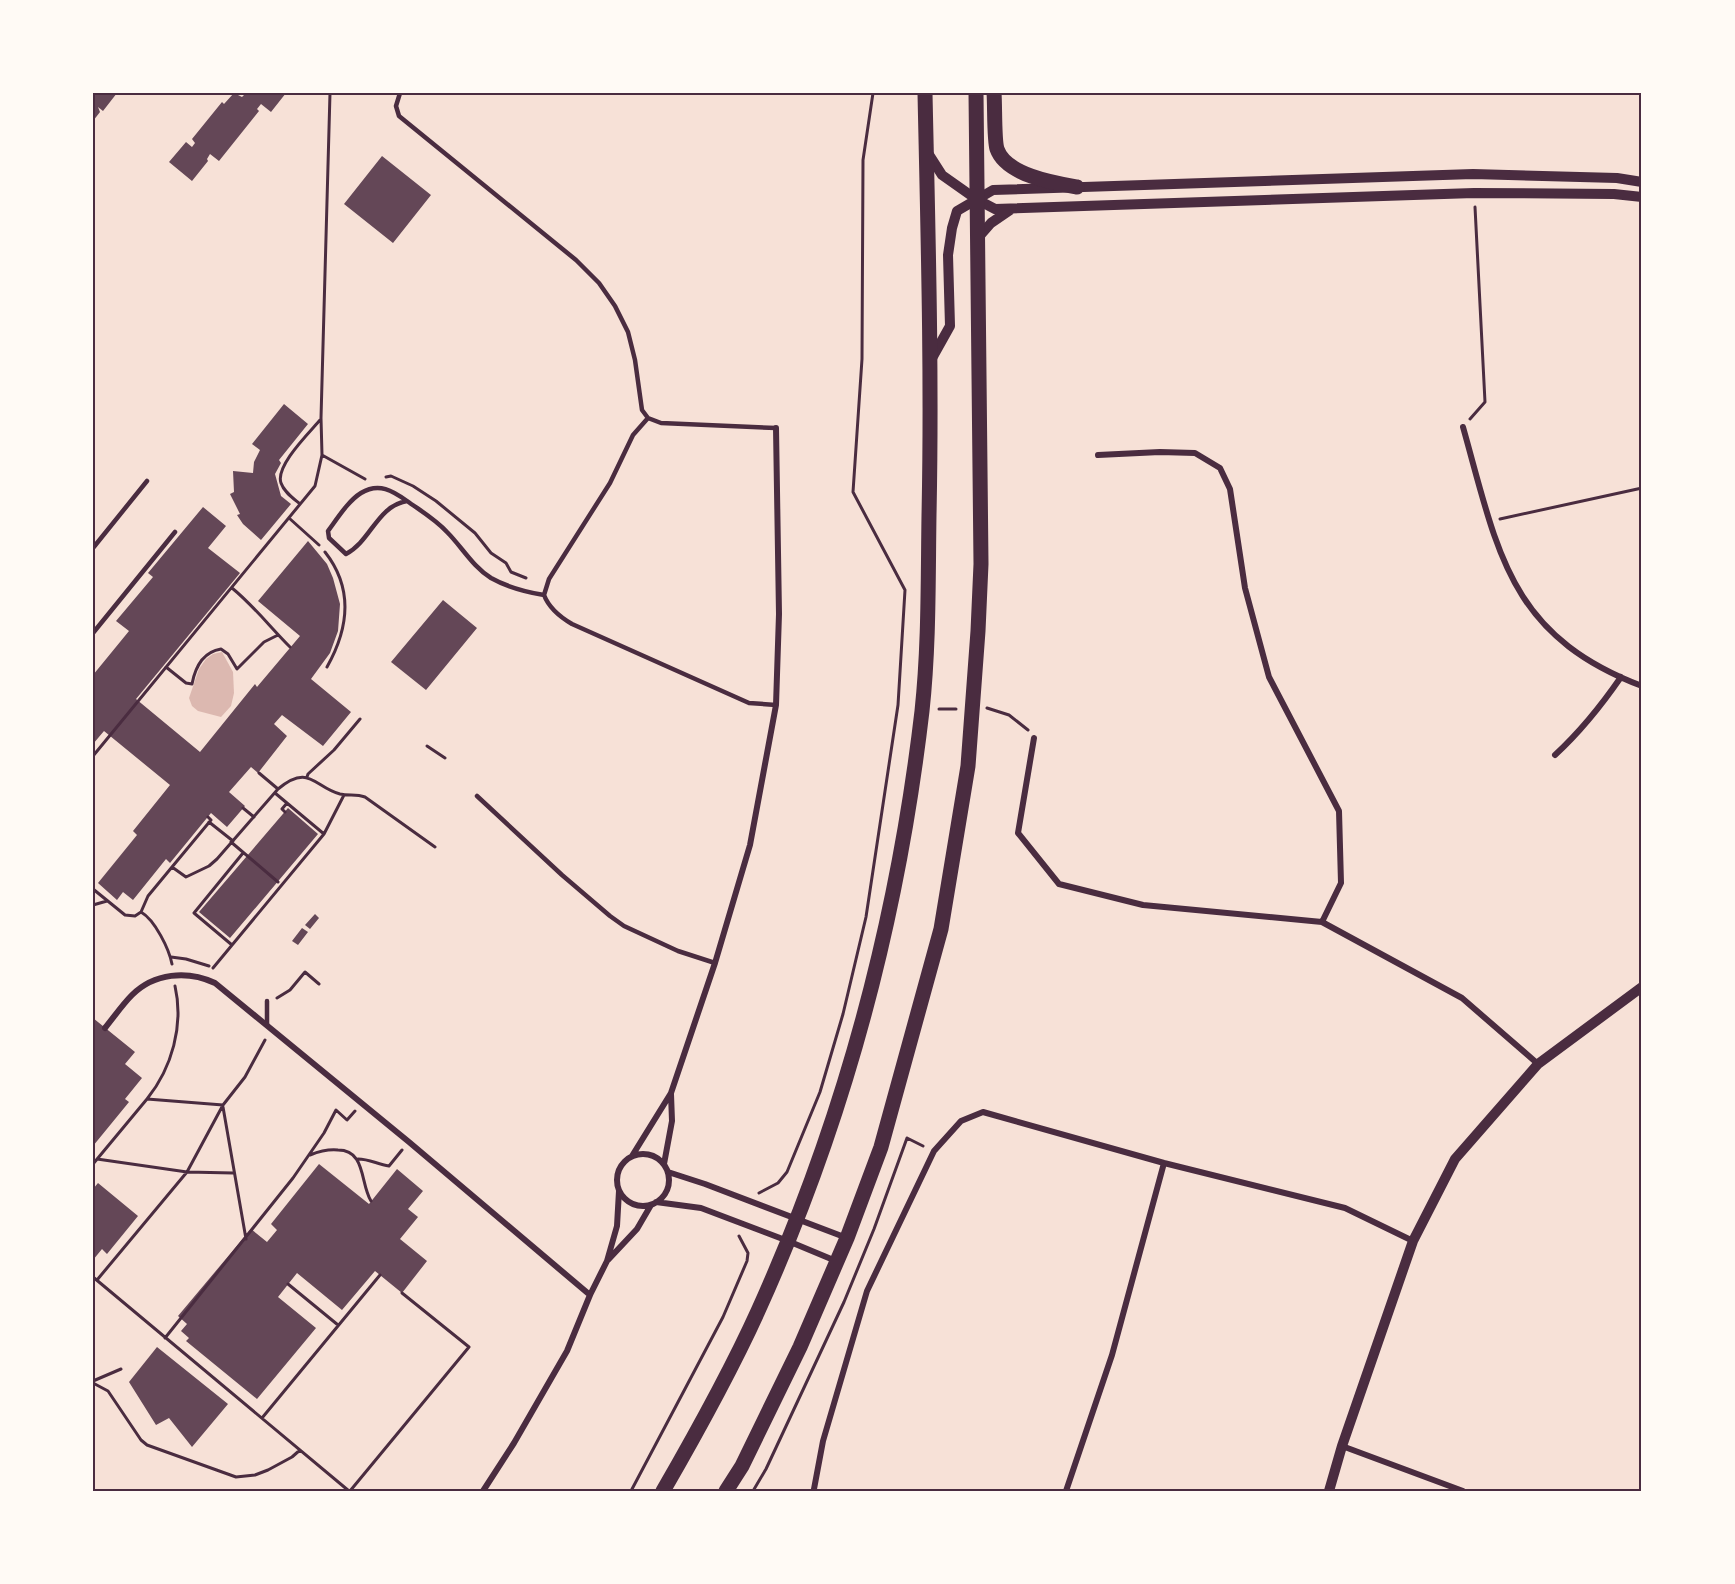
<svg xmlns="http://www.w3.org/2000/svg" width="1735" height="1584" viewBox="0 0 1735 1584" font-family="'Open Sans',sans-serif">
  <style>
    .water { fill: #dcb8b0 }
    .building { fill: #644757 }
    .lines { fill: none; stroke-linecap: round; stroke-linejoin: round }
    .path { stroke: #4a2c40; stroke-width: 3 }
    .service { stroke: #4a2c40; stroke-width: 4.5 }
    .minor { stroke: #4a2c40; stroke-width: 6 }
    .tertiary { stroke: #4a2c40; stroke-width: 10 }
    .trunk { stroke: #4a2c40; stroke-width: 15 }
    .neatline { fill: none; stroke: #4a2c40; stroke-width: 2 }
  </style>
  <rect width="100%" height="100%" fill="#f7e1d7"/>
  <path class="water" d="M222,652L233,672L234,693L231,706L221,717L198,711L192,706L189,698L199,669L206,659L213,654Z"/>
  <path class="building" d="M93,93H117L103,111L98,107L100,112L93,121Z
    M234,93L242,97L246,93H286L271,112L261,104L257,109L259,111L219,161L210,154L207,159L208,161L192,181L169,162L186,142L192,147L195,143L192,139L222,102L224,104Z
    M382,156L431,195L393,243L344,204Z
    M284,404L308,424L279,460L281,463L275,474L281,496L291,504L261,540L243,524L237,515L240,514L230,494L234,492L233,471L253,473L254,462L260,450L252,444Z
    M203,507L226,526L208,548L240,573L136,699L200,752L255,684L257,687L300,636L258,601L308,541L327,564L333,578L340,604L338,631L330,653L311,679L351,712L323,746L282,715L274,724L287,736L258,773L251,767L229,792L245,806L227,827L211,813L170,863L166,859L133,900L123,892L117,900L98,883L137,835L133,831L170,785L104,731L93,744V675L129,631L116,621L153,577L148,573Z
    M443,600L477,628L426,690L391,662Z
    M288,808L318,834L230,938L199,912Z
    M315,914L319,918L310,929L305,925Z
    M302,928L308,932L298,945L292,941Z
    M93,1018L135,1052L125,1064L142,1078L125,1099L129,1102L93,1146Z
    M319,1164L369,1204L397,1169L423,1191L408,1209L418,1217L400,1239L427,1261L402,1293L375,1271L342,1310L297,1273L278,1297L316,1328L257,1399L186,1341L189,1338L181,1331L187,1324L178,1316L251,1229L267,1242L277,1230L271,1224Z
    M98,1183L138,1216L107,1254L102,1249L93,1260V1189Z
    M157,1347L228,1404L192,1447L169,1418L156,1425L129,1382Z"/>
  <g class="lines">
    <path class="path" d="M1470,419L1485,402L1475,207
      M322,455L365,479
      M386,477L391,476L413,486L436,501L475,533L491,553L506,563L511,572L526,578
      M300,504C293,498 284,492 281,483C275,466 309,433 320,420
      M289,518L319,545
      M1500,519L1642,488
      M325,552C354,589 349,628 327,667
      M232,588C254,606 270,627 290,647
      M166,667L186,683L192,684C195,668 203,652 221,649L228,654L237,669L264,642L278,635
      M987,708L1009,715L1028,730
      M939,709H956
      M427,746L445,758
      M93,756L315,486L322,455L321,418L330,93
      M259,773L278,789
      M307,777L308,774L334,750L360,719
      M243,808L254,817
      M285,812L282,809L287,803
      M209,822L233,841
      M324,834L344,795
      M231,842L278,882
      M172,867L211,820L208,817
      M93,889L125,915L135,916L141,912L148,896L172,867L186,877L209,866L217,859L278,789C309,763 314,787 340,794C349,796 356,794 365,797L435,847
      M93,905L107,901
      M141,912C155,920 169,949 172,964
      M232,945L194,913L243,853
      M171,957L186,959L209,966
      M213,968L324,834L275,793
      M277,998L290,990L305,972L319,984
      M147,1099C172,1068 184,1025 175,986
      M223,1107L246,1239
      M310,1155C320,1151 328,1149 338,1150C366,1150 360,1183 371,1201
      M97,1159L187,1172L233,1173
      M358,1159C369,1159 377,1164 389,1166L402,1150
      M93,1164L147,1099L223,1105L245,1077L265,1040
      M759,1193L778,1183L787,1172L820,1092L843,1014L866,917L898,705L905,590L853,492L862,359L863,160L873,93
      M93,1277L349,1491
      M97,1280L187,1172L223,1105
      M288,1284L338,1325
      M165,1338L293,1178L324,1133L336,1110L347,1120L355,1111
      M93,1381L121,1369
      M93,1383L108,1391L141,1440L147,1445L236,1477L255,1475L268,1470L292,1457L300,1450
      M262,1418L380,1275
      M350,1491L469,1347L402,1293
      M631,1491L723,1317L747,1261L748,1253L739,1236
      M753,1491L766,1469L844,1302L874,1229L907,1138L923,1146"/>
    <path class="service" d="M400,93L396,106L399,116L576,260L599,283L615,306L628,332L635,360L642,410L648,418L661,423L776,428
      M648,418L633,435L610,483L549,579L544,595C549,608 560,617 572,624L749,703L776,705
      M407,501C377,506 371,541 346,554L329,538L328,531C337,519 348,501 361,493C379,482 393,491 407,501C421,511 435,519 447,532C462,547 473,567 491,578C507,587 526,592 544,595
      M93,548L147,481
      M93,633L175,532
      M477,796L562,875L610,916L624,926L678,951L715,963
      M267,1001V1024"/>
    <path class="minor" d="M1463,427C1498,551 1508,635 1642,686
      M1098,455L1160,452L1195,453L1220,468L1230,489L1245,588L1269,677L1339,811L1341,883L1322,922
      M1034,738L1018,833L1059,884L1143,905L1322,922L1462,998L1538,1064
      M1555,755C1581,731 1601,706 1621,677
      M105,1028C114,1017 122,1005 132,995C154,973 187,970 215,983L409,1142L590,1295
      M617 1180a26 26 0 1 1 52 0a26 26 0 1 1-52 0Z
      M632,1156L671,1093L715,963L750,845L776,705L779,614L776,428
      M664,1164L672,1121L671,1094
      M668,1172L705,1184L847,1238
      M656,1202L701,1208L788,1241L836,1261
      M608,1260L637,1229L651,1205
      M1342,1446L1463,1491
      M814,1489L823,1441L867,1291L934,1151L961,1121L983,1112L1164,1163L1345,1208L1413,1241
      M483,1491L514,1443L567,1351L590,1295L607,1261L617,1226L619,1191
      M1066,1491L1112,1355L1164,1163"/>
    <path class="tertiary" d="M926,150L942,175L976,199L995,209L1474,193L1614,194L1642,197
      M977,239L991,223L1010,210
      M931,360L950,326L948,255L952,228L957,211L993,190L1473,174L1617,178L1642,182
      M1329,1491L1342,1446L1413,1241L1455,1159L1538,1064L1642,987"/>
    <path class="trunk" d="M994,93C995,104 994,140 997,149C1006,175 1054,183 1077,187
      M663,1491C697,1432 730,1373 758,1311C844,1121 898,917 922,711C929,646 928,580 929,515C932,374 928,233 925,93
      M726,1491L742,1466L800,1347L847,1238L881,1147L941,929L968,766L978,631L981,564L976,93"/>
  </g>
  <rect width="1735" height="1584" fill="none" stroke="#fffaf5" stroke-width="189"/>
  <rect x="94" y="94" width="1546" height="1396" class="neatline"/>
</svg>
